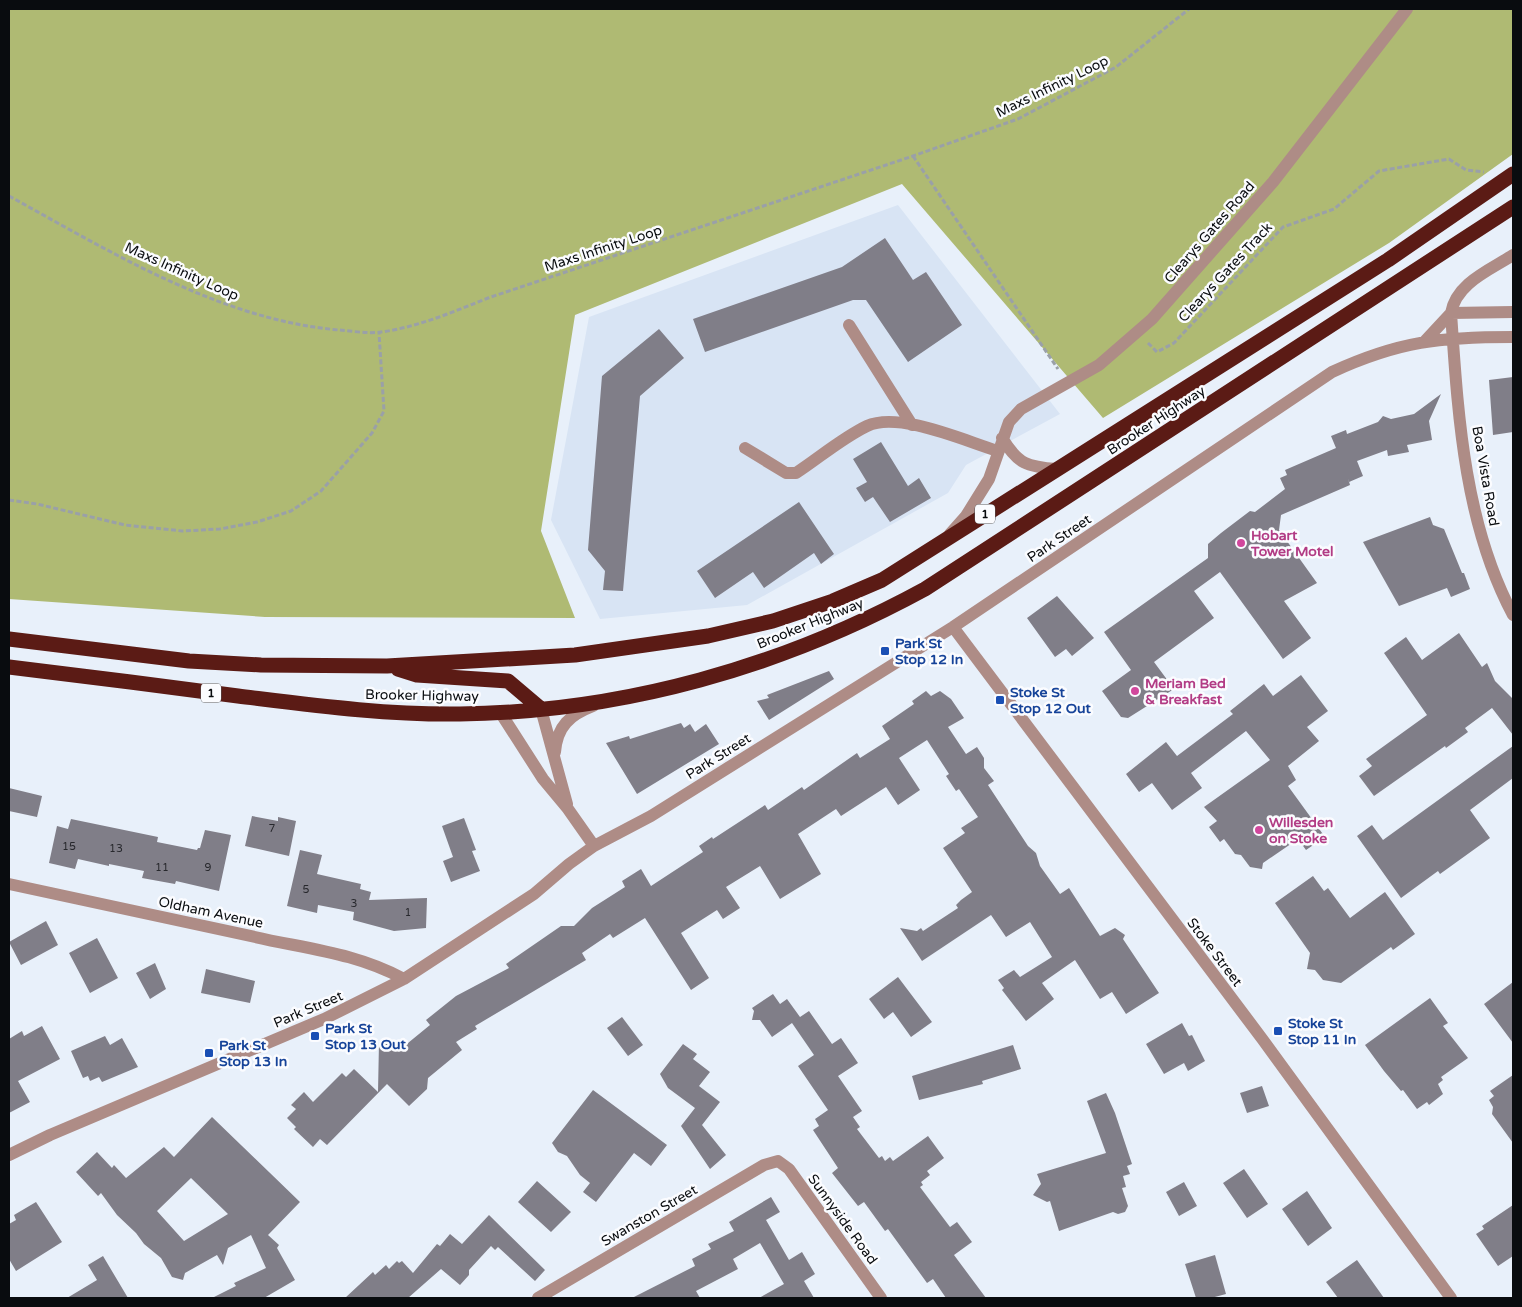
<svg xmlns="http://www.w3.org/2000/svg" width="1522" height="1307" viewBox="0 0 1522 1307" font-family="'Varela Round',sans-serif">
  <style>
    .built { fill: #d8e4f4 }
    .forest { fill: #afba73 }
    .building { fill: #807e88; fill-rule: evenodd }
    .lines { fill: none; stroke-linecap: round; stroke-linejoin: round }
    .path { stroke: #9aa0a8; stroke-width: 3; stroke-dasharray: 5 2.5; stroke-linecap: butt }
    .minor { stroke: #ae8c86; stroke-width: 12 }
    .highway { stroke: #5b1b15; stroke-width: 15 }
    .hotel-dot { fill: #d1479c; stroke: #fbfcff; stroke-width: 2 }
    .transit-dot { fill: #1a4fb4; stroke: #fbfcff; stroke-width: 2 }
    .labels { text-anchor: middle; stroke-width: 5; stroke-linejoin: round; paint-order: stroke }
    .number-label { font-size: 11px; fill: #27282d }
    .shield { fill: #fbfcff; stroke: #525457; stroke-width: 1 }
    .shield-label { font-size: 12px; font-weight: bold; fill: #090c0f }
    .street-label { font-size: 14px; fill: #090c0f; stroke: #fbfcff }
    .hotel-label { font-size: 14px; font-weight: bold; fill: #b23c85; stroke: #fbfcff; text-anchor: start }
    .transit-label { font-size: 14px; font-weight: bold; fill: #164399; stroke: #fbfcff; text-anchor: start }
  </style>
  <rect width="100%" height="100%" fill="#e8f0fa"/>
  <path class="built" d="M898,205L1060,414L966,465L948,493L747,605L600,619L551,520L589,317Z"/>
  <path class="forest" d="M9,9H1513V154L1389,243L1103,418L902,184L575,315L541,531L575,618L265,617L9,599Z"/>
  <path class="building" d="M885,238L913,280L926,272L962,325L908,362L866,300H853L705,352L693,319L842,267Z
    M659,329L684,358L640,396L623,591L603,590L605,571L588,550L602,376Z
    M1513,377V432L1493,435L1489,380Z
    M1441,394L1429,421L1432,440L1407,445L1409,452L1388,456L1387,450L1357,461L1363,476L1349,482L1348,478L1350,485L1281,515L1279,530L1317,583L1284,601L1311,638L1283,659L1220,572L1194,591L1214,618L1154,662L1174,689L1128,718L1121,717L1102,691L1131,670L1104,632L1208,558V544L1221,533L1250,511L1255,512L1285,489L1280,478L1287,475L1285,470L1336,448L1331,436L1346,430L1347,434L1378,422L1383,416L1391,419L1414,414Z
    M881,442L908,486L919,478L931,498L890,522L873,497L865,502L856,488L867,482L853,459Z
    M799,502L834,554L821,564L814,553L764,588L753,572L715,598L697,571Z
    M1430,517L1433,525L1444,529L1462,573H1464L1470,589L1451,597L1447,588L1399,606L1363,542Z
    M1057,596L1094,638L1072,656L1066,649L1055,657L1027,618Z
    M1459,633L1482,667L1487,663L1495,681L1513,699V735L1492,708L1465,728L1468,732L1446,748L1445,746L1374,796L1359,776L1372,766L1366,759L1427,715L1384,653L1406,637L1422,660Z
    M829,671L834,679L769,720L757,701L769,698L767,695Z
    M1301,675L1328,711L1307,727L1319,741L1288,766L1296,780L1288,786L1325,837L1306,850L1298,839L1263,863L1262,869L1250,867L1241,855L1235,854L1224,839L1220,842L1209,827L1217,821L1204,807L1270,760L1246,731L1191,773L1202,788L1172,810L1152,783L1139,792L1126,774L1166,742L1177,756L1233,714L1230,711L1264,684L1273,696Z
    M926,691L931,696L940,691L951,699L964,718L948,727L966,754L977,747L984,758V768L994,781L988,785L1028,846L1036,853L1040,866L1060,894L1069,888L1100,936L1115,928L1125,935L1123,939L1159,993L1126,1014L1112,992L1100,999L1075,960L1042,983L1054,999L1026,1021L1002,990L1004,988L998,980L1014,970L1020,977L1052,957L1030,922L1006,937L991,915L922,961L900,928L917,931L921,928L923,931L958,908L956,905L961,900L972,892L943,848L965,833L961,828L978,817L959,789L956,791L946,776L949,774L927,740L899,758L920,790L898,805L886,787L841,816L836,809L798,834L821,874L780,899L760,866L726,887L740,908L723,919L717,910L681,933L709,978L691,990L645,918L613,938L610,934L582,953L586,960L475,1026L477,1029L456,1042L462,1050L428,1078L427,1089L409,1106L387,1084L327,1145L320,1139L313,1147L294,1129L296,1127L287,1118L296,1109L291,1105L304,1092L313,1102L342,1073L346,1077L354,1069L378,1092L379,1042L408,1043L430,1025L426,1020L456,996L509,968L506,964L561,926H574L592,908L625,887L622,881L641,869L651,886L703,852L699,846L712,837L713,839L765,805L768,810L802,787L804,790L857,753L860,758L890,739L882,726L914,704L912,701Z
    M681,723L684,728L690,724L695,732L706,724L719,744L637,794L606,743L629,736L630,739Z
    M1513,746V778L1470,810L1490,838L1440,874L1438,871L1401,898L1357,836L1372,825L1383,840Z
    M9,788L42,796L37,817L9,811Z
    M252,816L278,821V817L296,821L289,856L245,846Z
    M464,818L476,850L472,851L480,871L451,882L443,861L453,857L442,826Z
    M71,819L158,837L157,842L197,850L198,848H200L205,830L231,835L219,891L176,881L175,884L142,878L144,871L109,864V866L78,859L75,869L49,863L57,826L68,829Z
    M300,850L322,855L317,874L361,884L360,889L371,892L369,900L427,898L426,928L394,931L353,920L354,912L318,905L317,913L287,906Z
    M1313,876L1324,891L1328,888L1350,918L1385,892L1415,934L1393,950L1391,947L1341,983L1323,980L1315,970L1307,969L1310,953L1275,903Z
    M46,921L58,945L21,965L9,942Z
    M97,938L118,978L90,993L69,953Z
    M155,963L166,989L150,999L136,973Z
    M206,969L255,981L250,1003L201,993Z
    M898,977L932,1022L911,1037L893,1012L884,1019L869,999Z
    M1513,982V1043L1484,1004Z
    M773,994L780,1004L787,999L800,1017L809,1011L832,1044L841,1038L858,1063L838,1076L862,1111L853,1117L860,1127L857,1129L879,1158L882,1156L885,1161L890,1157L893,1161L928,1136L944,1158L927,1171L930,1175L921,1182L923,1185L920,1187L950,1227L957,1222L972,1242L954,1255L986,1298H946L933,1279L927,1283L888,1229L885,1231L864,1202L858,1206L832,1173L838,1168L813,1130L819,1126L815,1119L828,1110L798,1066L814,1055L792,1023L772,1037L760,1020H752L754,1011L752,1008Z
    M1430,998L1448,1023L1443,1026L1468,1058L1441,1077L1443,1080L1438,1084L1443,1094L1429,1105L1427,1102L1417,1109L1403,1090L1401,1091L1384,1071L1365,1045Z
    M622,1017L643,1045L628,1056L607,1028Z
    M1182,1023L1189,1036L1192,1035L1205,1061L1188,1071L1184,1063L1164,1074L1146,1044Z
    M42,1026L60,1059L18,1081L30,1102L9,1113V1039L22,1031L24,1036Z
    M105,1036L110,1045L122,1038L138,1067L102,1082L99,1077L90,1081L88,1076L83,1078L71,1051Z
    M683,1044L697,1054L693,1059L710,1072L699,1086L720,1102L702,1125L726,1155L710,1169L681,1126L695,1108L668,1088L660,1074Z
    M1013,1045L1021,1069L982,1081L983,1084L919,1100L912,1076Z
    M1513,1075V1143L1492,1114L1493,1107L1489,1100L1494,1096L1490,1091Z
    M1262,1086L1269,1106L1247,1113L1240,1093Z
    M593,1090L667,1145L651,1166L634,1153L596,1202L583,1192L590,1183L580,1175L567,1156L558,1152L552,1143Z
    M1106,1093L1115,1113L1132,1164L1127,1166L1130,1174L1123,1176L1126,1187L1122,1188L1128,1206L1125,1212L1118,1214L1113,1212L1059,1231L1050,1201L1047,1202L1033,1195L1041,1184L1037,1174L1106,1153L1087,1101Z
    M212,1117L300,1202L268,1235L279,1245L277,1248L295,1280L264,1298H212L236,1286L234,1283L266,1268L251,1235L228,1248L223,1265L217,1255L185,1273L183,1280L172,1277L161,1258L144,1244L136,1233L117,1215L101,1193L98,1196L76,1172L97,1152L112,1168L114,1165L126,1178L164,1147L174,1157ZM191,1178L228,1214L184,1241L157,1211Z
    M1244,1169L1268,1204L1247,1218L1223,1183Z
    M537,1181L571,1212L551,1232L518,1202Z
    M1184,1182L1197,1206L1179,1216L1166,1192Z
    M1307,1191L1332,1228L1308,1246L1282,1209Z
    M771,1197L780,1212L766,1220L789,1260L802,1252L815,1274L804,1281L814,1298H759L784,1284L760,1243L733,1259L738,1269L696,1291L700,1298H632L695,1266L692,1259L711,1249L708,1244L734,1231L729,1222Z
    M36,1202L62,1242L16,1271L9,1259V1224L16,1220L14,1215Z
    M1513,1205V1256L1498,1266L1476,1234L1484,1229L1482,1226Z
    M489,1215L545,1270L535,1281L498,1247L495,1250L491,1246L469,1270V1275L460,1285L441,1269L408,1298H345L373,1272L375,1275L386,1265L389,1269L397,1261L399,1263L402,1261L413,1273L437,1244L440,1246L450,1234L462,1244Z
    M1215,1255L1226,1294L1211,1298H1196L1185,1264Z
    M103,1256L128,1298H67L97,1280L88,1265Z
    M1357,1260L1384,1298H1338L1326,1282Z"/>
  <g class="lines">
    <path class="path" d="M913,156L1058,369
      M9,196C111,252 221,320 339,330C352,331 368,334 381,332C418,327 453,312 488,298L913,156L1018,119L1116,67L1189,9
      M1148,343L1157,352L1174,343L1283,227L1334,209L1379,171L1449,159L1466,170L1484,172
      M9,500L37,504L125,525L182,531L220,529L257,522L291,511L321,491L372,433L384,411L379,333"/>
    <path class="minor" d="M1513,255C1490,270 1456,283 1451,313C1458,415 1464,523 1513,615
      M849,325L912,425
      M1425,341L1451,313L1513,312
      M1002,438C1018,464 1027,467 1057,469
      M745,448L786,473H796C819,458 842,438 867,426C899,411 965,441 998,451
      M950,534L966,516L989,479L1009,422L1021,409L1099,365L1152,319L1273,182L1407,9
      M953,627L1263,1040L1451,1298
      M541,709L567,804
      M500,712L543,779L568,809L594,846
      M555,752C557,726 570,715 593,706
      M9,884C91,902 173,919 255,937C308,949 356,953 404,979
      M9,1155L50,1135L324,1019L404,979L534,894L569,864L594,846L651,816L953,627L1332,372C1399,341 1441,337 1513,337
      M538,1298L764,1165L778,1161L789,1169L881,1298"/>
    <path class="highway" d="M9,639L189,661L261,665L387,666L575,655L708,636L773,621L833,601L882,580L1388,260L1513,174
      M9,667C85,676 162,686 238,696C312,705 385,715 460,714C623,712 782,667 925,589L1513,207
      M398,669L417,675L508,681L541,709"/>
  </g>
  <g class="hotel-dot">
    <circle cx="1241" cy="543" r="5"/>
    <circle cx="1135" cy="691" r="5"/>
    <circle cx="1259" cy="830" r="5"/>
  </g>
  <g class="transit-dot">
    <rect x="880" y="646" width="10" height="10" rx="2.5"/>
    <rect x="995" y="695" width="10" height="10" rx="2.5"/>
    <rect x="1273" y="1026" width="10" height="10" rx="2.5"/>
    <rect x="310" y="1031" width="10" height="10" rx="2.5"/>
    <rect x="204" y="1048" width="10" height="10" rx="2.5"/>
  </g>
  <g class="labels">
    <g class="number-label">
      <text x="272" y="832">7</text>
      <text x="69" y="850">15</text>
      <text x="116" y="852">13</text>
      <text x="162" y="871">11</text>
      <text x="208" y="871">9</text>
      <text x="306" y="893">5</text>
      <text x="354" y="907">3</text>
      <text x="408" y="916">1</text>
    </g>
    <g class="shield">
      <rect x="975" y="504.5" width="20" height="19" rx="4"/>
      <rect x="201" y="683.5" width="20" height="19" rx="4"/>
    </g>
    <g class="shield-label">
      <text x="985" y="518">1</text>
      <text x="211" y="697">1</text>
    </g>
    <g class="street-label">
      <text transform="translate(1052 86) rotate(-26)" y="5">Maxs Infinity Loop</text>
      <text transform="translate(1209 232) rotate(-49)" y="5">Clearys Gates Road</text>
      <text transform="translate(603 248) rotate(-18)" y="5">Maxs Infinity Loop</text>
      <text transform="translate(182 271) rotate(24)" y="5">Maxs Infinity Loop</text>
      <text transform="translate(1225 272) rotate(-47)" y="5">Clearys Gates Track</text>
      <text transform="translate(1156 420) rotate(-33)" y="5">Brooker Highway</text>
      <text transform="translate(1486 476) rotate(80)" y="5">Boa Vista Road</text>
      <text transform="translate(1059 538) rotate(-34)" y="5">Park Street</text>
      <text transform="translate(810 623) rotate(-22)" y="5">Brooker Highway</text>
      <text transform="translate(422 695) rotate(1)" y="5">Brooker Highway</text>
      <text transform="translate(718 756) rotate(-32)" y="5">Park Street</text>
      <text transform="translate(211 912) rotate(12)" y="5">Oldham Avenue</text>
      <text transform="translate(1215 952) rotate(53)" y="5">Stoke Street</text>
      <text transform="translate(308 1009) rotate(-23)" y="5">Park Street</text>
      <text transform="translate(649 1215) rotate(-30)" y="5">Swanston Street</text>
      <text transform="translate(843 1219) rotate(54)" y="5">Sunnyside Road</text>
    </g>
    <g class="hotel-label">
      <text x="1251" y="540">Hobart<tspan x="1251" dy="16">Tower Motel</tspan></text>
      <text x="1145" y="688">Meriam Bed<tspan x="1145" dy="16">&amp; Breakfast</tspan></text>
      <text x="1269" y="827">Willesden<tspan x="1269" dy="16">on Stoke</tspan></text>
    </g>
    <g class="transit-label">
      <text x="895" y="648">Park St<tspan x="895" dy="16">Stop 12 In</tspan></text>
      <text x="1010" y="697">Stoke St<tspan x="1010" dy="16">Stop 12 Out</tspan></text>
      <text x="1288" y="1028">Stoke St<tspan x="1288" dy="16">Stop 11 In</tspan></text>
      <text x="325" y="1033">Park St<tspan x="325" dy="16">Stop 13 Out</tspan></text>
      <text x="219" y="1050">Park St<tspan x="219" dy="16">Stop 13 In</tspan></text>
    </g>
  </g>
  <rect width="1522" height="1307" fill="none" stroke="#090c0f" stroke-width="20"/>
</svg>
